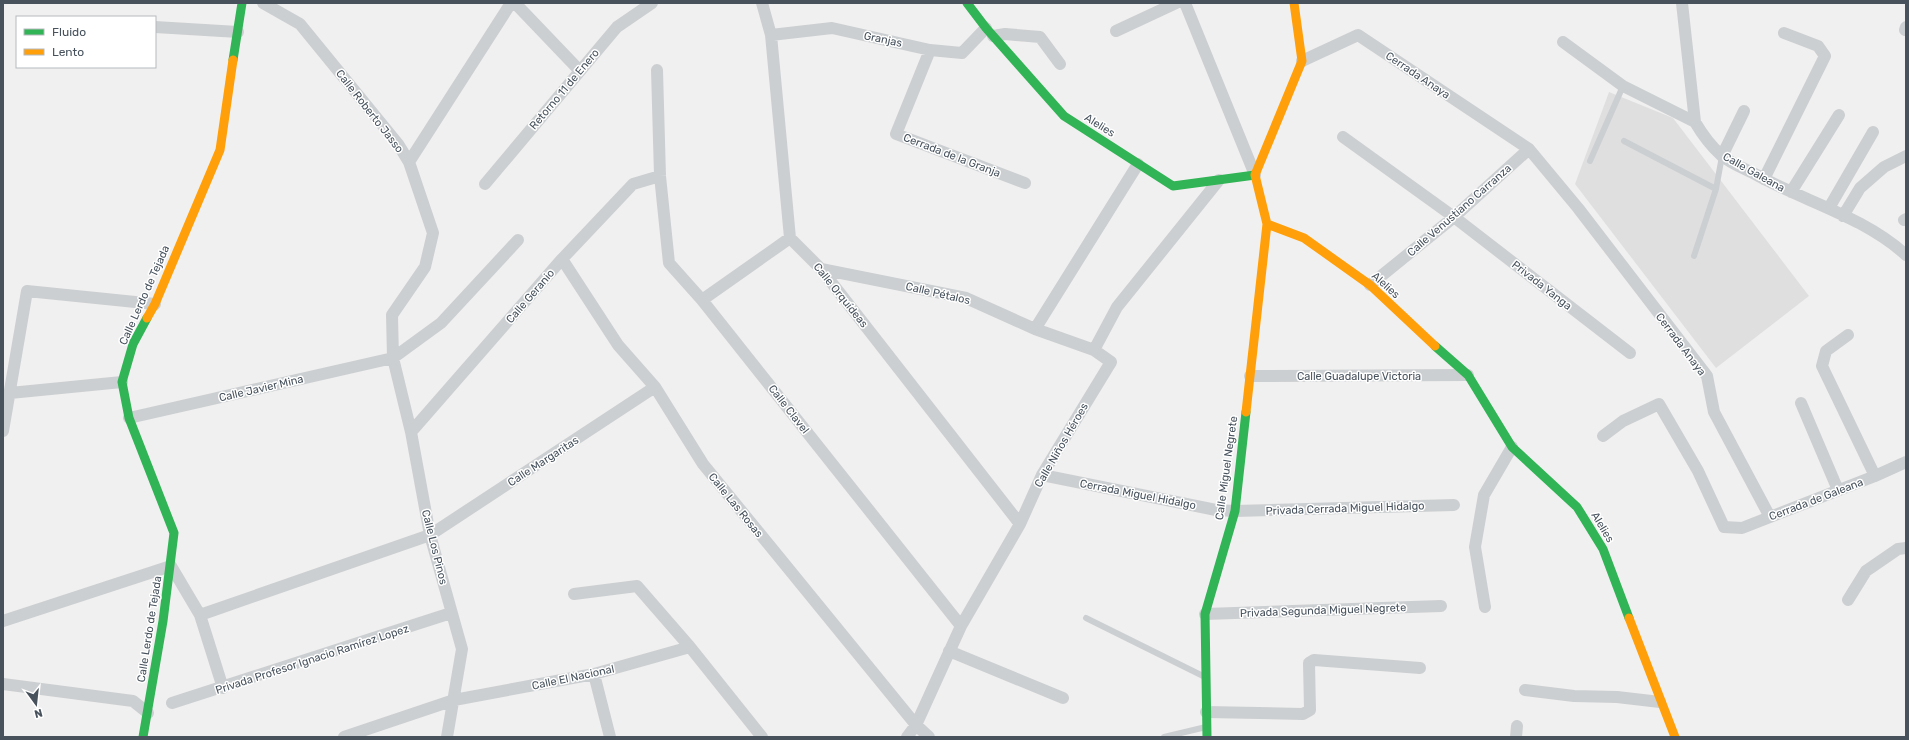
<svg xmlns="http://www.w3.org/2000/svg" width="1909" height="740" viewBox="0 0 1909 740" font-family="Rubik,sans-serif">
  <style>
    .education { fill: #dfdfe0 }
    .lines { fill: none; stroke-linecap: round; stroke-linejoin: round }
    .lane { stroke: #cccfd1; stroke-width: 6 }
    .street { stroke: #cccfd1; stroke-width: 12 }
    .fast { stroke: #30b455; stroke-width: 9 }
    .slow { stroke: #ff9f0a; stroke-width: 9 }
    .labels { text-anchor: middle; stroke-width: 3; stroke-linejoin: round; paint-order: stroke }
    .street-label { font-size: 11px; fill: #47525d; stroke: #fff }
  </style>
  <rect width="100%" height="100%" fill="#f1f0f0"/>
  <path class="education" d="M1609,92L1673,118L1809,296L1716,368L1575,184Z"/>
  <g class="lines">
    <path class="lane" d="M1624,141L1716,189
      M1590,161L1623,86
      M1694,256L1716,189L1722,156
      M1086,618L1203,676
      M1164,737L1206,727"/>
    <path class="street" d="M263,3L300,24L398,144L409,162L433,233L425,267L392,315L393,358L411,432L430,535L462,649L447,737
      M515,3L580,71
      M762,3L771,35L790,238L821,269L1020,524
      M1185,3L1255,175
      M1682,3L1695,122C1702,134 1711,146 1721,155C1730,163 1743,168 1753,173C1803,201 1863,216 1906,255
      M155,27L238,32
      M1905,30L1906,27
      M1116,31L1176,3
      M771,35L832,28L930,50L962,53L986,28
      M993,36L1005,34L1040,37L1060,64
      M1563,42L1623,86L1695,122
      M930,50L896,134L1025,183
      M1302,61L1358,35L1529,149L1578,208L1707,376L1714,412L1770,517
      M657,70L660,176L669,263L702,300L961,626
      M1343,137L1454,217L1630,353
      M1722,156L1744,111
      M409,162L511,3
      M1764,179L1825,56L1818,46L1784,33
      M485,184L617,27L652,3
      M1791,192L1839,115
      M1829,208L1873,132
      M1843,216L1860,188L1884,167L1906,156
      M1904,220L1906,219
      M562,259L618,345L655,387L703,464L916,725L929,737
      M821,269L966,298L1035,329L1094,350L1111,362L1042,475L1020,524L961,626L916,725L907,737
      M1370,285L1454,217L1529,149
      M702,300L790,238
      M1035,329L1138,164
      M1848,335L1826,351L1822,366L1875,476
      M1094,350L1117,307L1219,180
      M1250,376L1468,375
      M10,393L122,382
      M1801,403L1838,490
      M129,418L393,358L441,323L518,240
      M3,431L27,291L155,304
      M411,432L562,259L633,184L660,176
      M1603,436L1623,421L1659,404L1698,471L1724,527L1742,528L1875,476L1906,462
      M1042,475L1216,510L1235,511L1454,505
      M574,594L637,586L690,647L762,737
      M1848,600L1866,571L1898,549L1906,548
      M1485,607L1475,547L1484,495L1512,447
      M1205,614L1441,606
      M200,615L430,535L655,387
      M3,621L171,566L200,615L223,688
      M949,651L1063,698
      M594,674L610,737
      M3,684L133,701L148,713
      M1525,690L1574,696L1617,697L1660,702
      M172,703L451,613
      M1206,712L1303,714L1310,710L1309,663L1314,660L1420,668
      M344,737L454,700L594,674L690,647
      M1516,737L1517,726"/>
    <path class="fast" d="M967,3L986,28L1064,116L1173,186L1255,175
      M233,60L242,3
      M1435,346L1468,375L1512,447L1577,507L1603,549L1629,618
      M143,737L163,621L174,533L129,418L122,382L133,344L147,318
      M1207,737L1205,614L1235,511L1246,412"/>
    <path class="slow" d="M1255,175L1302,61L1294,3
      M1267,224L1304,238L1370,285L1435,346
      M147,318L155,304L220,150L233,60
      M1246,412L1267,224L1255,175
      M1629,618L1675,737"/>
  </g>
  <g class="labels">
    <g class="street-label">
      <text transform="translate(883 39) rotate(12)" y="4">Granjas</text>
      <text transform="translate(1418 75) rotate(34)" y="4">Cerrada Anaya</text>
      <text transform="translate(564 89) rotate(-50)" y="4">Retorno 11 de Enero</text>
      <text transform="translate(370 111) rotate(52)" y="4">Calle Roberto Jasso</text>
      <text transform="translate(1100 125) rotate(32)" y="4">Alelies</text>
      <text transform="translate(952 155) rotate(21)" y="4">Cerrada de la Granja</text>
      <text transform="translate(1754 172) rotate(29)" y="4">Calle Galeana</text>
      <text transform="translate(1459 210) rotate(-41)" y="4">Calle Venustiano Carranza</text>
      <text transform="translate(1386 285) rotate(42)" y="4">Alelies</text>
      <text transform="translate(1542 285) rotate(38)" y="4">Privada Yanga</text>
      <text transform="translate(938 293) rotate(13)" y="4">Calle Pétalos</text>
      <text transform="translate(144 295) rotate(-66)" y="4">Calle Lerdo de Tejada</text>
      <text transform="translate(841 295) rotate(51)" y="4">Calle Orquídeas</text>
      <text transform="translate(530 296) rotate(-49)" y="4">Calle Geranio</text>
      <text transform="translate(1681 344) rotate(53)" y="4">Cerrada Anaya</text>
      <text x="1359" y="380">Calle Guadalupe Victoria</text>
      <text transform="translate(261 388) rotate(-13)" y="4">Calle Javier Mina</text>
      <text transform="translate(789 409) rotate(52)" y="4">Calle Clavel</text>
      <text transform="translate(1061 445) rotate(-60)" y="4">Calle Niños Héroes</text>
      <text transform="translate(543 461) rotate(-33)" y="4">Calle Margaritas</text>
      <text transform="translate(1226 468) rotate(-82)" y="4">Calle Miguel Negrete</text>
      <text transform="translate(1138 494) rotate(11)" y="4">Cerrada Miguel Hidalgo</text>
      <text transform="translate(1816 499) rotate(-21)" y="4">Cerrada de Galeana</text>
      <text transform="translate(736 505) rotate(51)" y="4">Calle Las Rosas</text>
      <text transform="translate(1345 508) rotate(-2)" y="4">Privada Cerrada Miguel Hidalgo</text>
      <text transform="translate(1603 527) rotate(59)" y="4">Alelies</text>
      <text transform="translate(435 547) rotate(76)" y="4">Calle Los Pinos</text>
      <text transform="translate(1323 610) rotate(-2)" y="4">Privada Segunda Miguel Negrete</text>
      <text transform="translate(149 629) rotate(-81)" y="4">Calle Lerdo de Tejada</text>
      <text transform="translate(312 659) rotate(-18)" y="4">Privada Profesor Ignacio Ramírez Lopez</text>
      <text transform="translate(573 677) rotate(-12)" y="4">Calle El Nacional</text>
    </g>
  </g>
  <rect width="1909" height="740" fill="none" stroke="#47525d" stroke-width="8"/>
  <rect x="16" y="16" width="140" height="52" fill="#ffffff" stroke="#b5babe"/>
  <rect x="24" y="29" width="20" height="6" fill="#30b455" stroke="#b5babe"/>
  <text x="52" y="36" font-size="12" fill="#47525d">Fluido</text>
  <rect x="24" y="49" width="20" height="6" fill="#ff9f0a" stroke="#b5babe"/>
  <text x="52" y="56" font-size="12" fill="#47525d">Lento</text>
  <g transform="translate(36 704) rotate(165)" stroke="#ffffff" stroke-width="3" paint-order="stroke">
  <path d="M0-3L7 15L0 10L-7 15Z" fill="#47525d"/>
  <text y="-6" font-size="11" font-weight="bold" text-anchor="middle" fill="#47525d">N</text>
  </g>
</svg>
